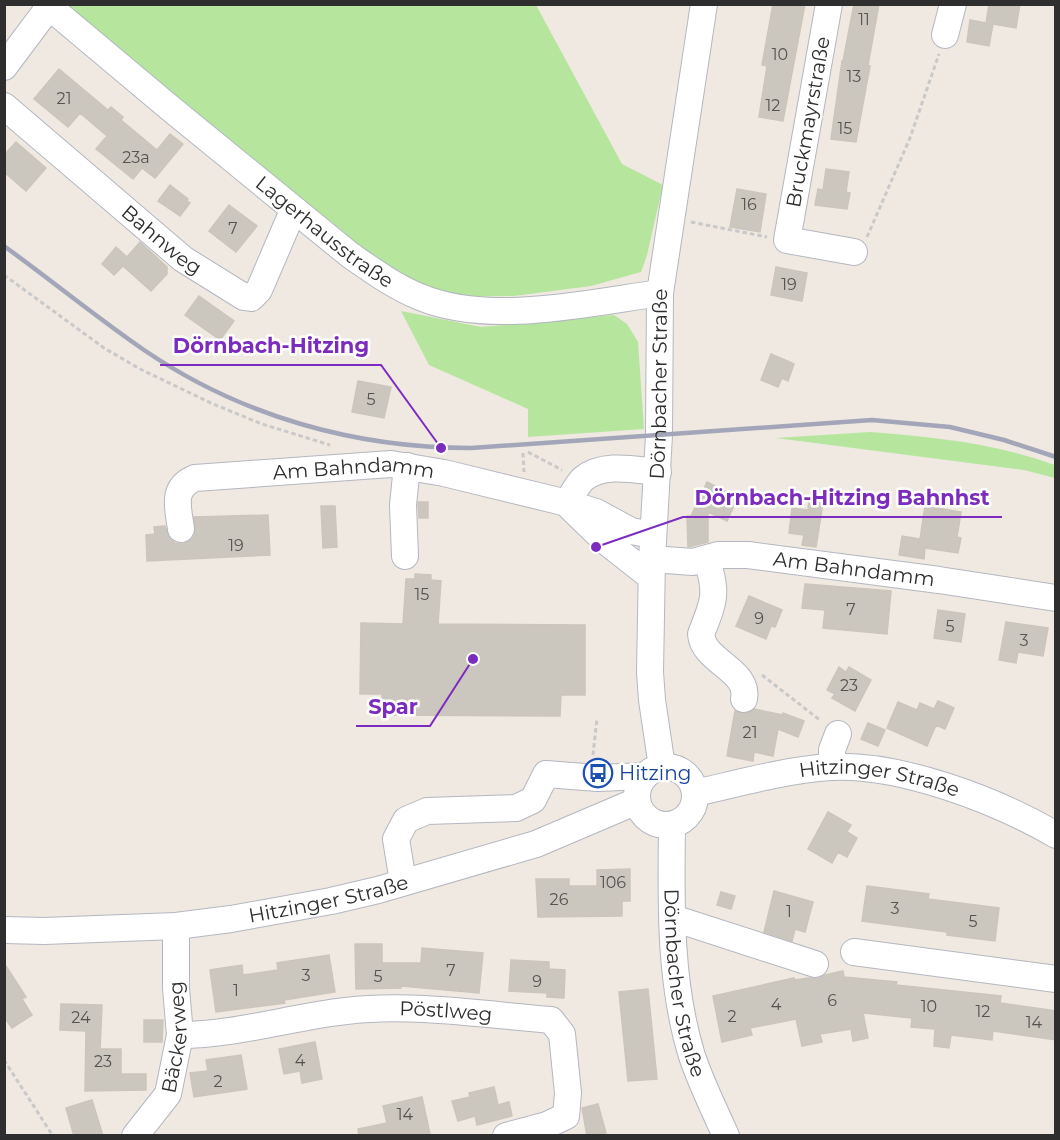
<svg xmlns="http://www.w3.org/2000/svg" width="1060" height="1140" viewBox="0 0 1060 1140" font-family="Montserrat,sans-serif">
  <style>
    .green { fill: #b6e59e }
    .building { fill: #cbc7bf; stroke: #cbc5ba; stroke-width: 1.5 }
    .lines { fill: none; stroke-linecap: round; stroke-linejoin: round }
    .minor-casing { stroke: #b4b7c1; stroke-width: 28 }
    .path { stroke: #c9c9c9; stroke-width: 3; stroke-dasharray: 4.5 3; stroke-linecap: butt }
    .minor { stroke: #fff; stroke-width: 26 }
    .rail { stroke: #a3a6b8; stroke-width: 4.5 }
    .labels { text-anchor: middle; stroke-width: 5; stroke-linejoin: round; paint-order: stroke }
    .number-label { font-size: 16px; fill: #555452 }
    .street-label { font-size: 20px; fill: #2e2e2e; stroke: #fff }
    .transit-label { font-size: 20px; fill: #164399; stroke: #fff; text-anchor: start }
    .leader { fill: none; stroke: #7b2cbf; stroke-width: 2 }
    .callout-dot { fill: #7b2cbf; stroke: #fff; stroke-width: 2 }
    .callout-label { font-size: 21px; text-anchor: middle; font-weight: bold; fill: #7b2cbf; stroke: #fff; stroke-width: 5; stroke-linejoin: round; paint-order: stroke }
  </style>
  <rect width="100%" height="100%" fill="#efe9e1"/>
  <path class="green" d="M66,5H536L622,164L663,185L647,255L641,272L591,286L514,296L455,297L407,281L359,249L153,82Z
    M401,311L481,327L614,315L627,324L638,342L644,429L528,437V409L429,365Z
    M870,432C934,437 994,443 1055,465V478L1024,470L776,438Z"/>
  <path class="building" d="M773,4H805L783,121L759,117L767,66L762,65Z
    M854,4H879L868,65L870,66L856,142L831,139L842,61H843Z
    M989,4H1020L1016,28L993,24L989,46L967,42L970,20L986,23Z
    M59,69L108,110L111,107L123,117L121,120L157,150L170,134L183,144L155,178L142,168L133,179L96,149L107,136L80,113L68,127L34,99Z
    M16,142L46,168L26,191L4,172V155Z
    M826,169L849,172L846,192L850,193L847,209L815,205L818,189L823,190Z
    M170,185L188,199L187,201L190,203L180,216L158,201Z
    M737,189L766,194L760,232L730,227Z
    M229,205L257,226L236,252L209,231Z
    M140,242L167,267V274L151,291L123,266L114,275L102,264L116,247L127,257Z
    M776,267L807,273L802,301L771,295Z
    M199,296L234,321L220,340L185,315Z
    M771,354L794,364L788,381L782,378L778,387L761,380Z
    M358,381L391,387L384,418L352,412Z
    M707,482L738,497L727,521L708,512V542L688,547L687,516H691Z
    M809,500L823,503L816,547L802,545L804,535L789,533L792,508L808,510Z
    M418,502H428V518H419Z
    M321,506H335L337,547L323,548Z
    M925,506L961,512L957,537L961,538L958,553L925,548L924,559L899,555L902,536L920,539Z
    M268,515L270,555L147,561L146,535L155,534L154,527L165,526L170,539L175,543L183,544L190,541L195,535L194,517Z
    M415,574L431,575V580L441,581L438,624L585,625V695H561L560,716L382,715V694H360L361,623L403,624L406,579H415Z
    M805,584L891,591L887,634L823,628L825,610L802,608Z
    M749,596L782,610L775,627L771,626L766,639L736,626Z
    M938,610L965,614L961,642L934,638Z
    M1006,622L1048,628L1043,656L1018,652L1016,663L999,660Z
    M839,667L846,672L849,667L871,680L855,711L832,698L835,694L827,690Z
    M938,701L954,708L945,729L936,725L927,746L887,728L898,702L917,710L920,703L934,709Z
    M754,709L783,715V713L804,721L798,737L778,729L773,756L754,752L753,761L727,756L735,711L745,714Z
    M868,723L885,730L878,746L861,739Z
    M828,812L851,825L847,832L857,838L847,857L838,852L832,863L808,849Z
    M630,869V901H622V916L538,917L536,879H569V886H597V870Z
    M867,886L929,894L928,899L999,908L995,941L947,935V932L862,921Z
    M774,891L813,902L805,932L795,929L792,941L764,932Z
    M721,892L735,896L731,909L717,905Z
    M355,944H382V963H421L422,948L483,953L479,993L401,986V988L356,989Z
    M329,955L335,992L284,1000L285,1003L216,1012L210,970L242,965L243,975L278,970L277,963Z
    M511,960L549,962V969L565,970L564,998L547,997V993L509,991Z
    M4,963L26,997L22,999L32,1015L12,1028L4,1017Z
    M843,971L844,977L897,982L896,985L1001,996L1000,1003L1056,1011V1040L993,1031L992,1040L951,1035L949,1048L934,1046L935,1029L911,1027L912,1018L863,1013L868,1038L853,1041L851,1029L820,1034L822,1042L802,1046L796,1019L750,1028L752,1035L722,1042L713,996L794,978V980L809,978L818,979L825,975Z
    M648,989L657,1079L628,1081L619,992Z
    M61,1004L102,1005L100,1049H121V1074H146V1090L85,1091L86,1031L60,1030Z
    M144,1020H163L162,1042H144Z
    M315,1042L322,1079L302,1083L300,1071L284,1074L279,1049Z
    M241,1055L247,1089L194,1097L190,1073L208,1071L206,1060Z
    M494,1087L498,1105L509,1102L512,1116L477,1125L475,1116L458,1121L452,1101L470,1097L469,1093Z
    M422,1097L430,1134L422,1136H359L358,1129L387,1123L383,1106Z
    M92,1100L103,1136H74L66,1108Z
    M598,1104L606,1133L587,1136L582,1108Z"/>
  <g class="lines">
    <g class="minor-casing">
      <g id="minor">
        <path id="s1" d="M46,4L170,108L350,255C373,271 395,287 420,297C490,326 587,303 660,293"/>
        <path d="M829,4L787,240L854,252"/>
        <path d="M945,35L953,4"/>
        <path d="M4,67L49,7"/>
        <path id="s2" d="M4,106L183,259L244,297L251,298L259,290L289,220L296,211"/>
        <path d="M567,503C572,495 577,485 583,479C604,462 635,470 658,472"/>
        <path d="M571,508L604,540L651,577"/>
        <path id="s3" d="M181,529C178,507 171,488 195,478L391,464L444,473L567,503L596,512L631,531L653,535"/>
        <path d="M405,556L403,505L407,466"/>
        <path id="s4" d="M652,559L693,562L718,555H748L939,580L1056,598"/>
        <path d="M707,560C718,594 714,601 701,634C703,662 750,670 744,699"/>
        <path id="s5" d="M662,767L652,700L650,672L652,559L659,435L660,293L704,4"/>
        <path d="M832,767V750L838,734"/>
        <circle cx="666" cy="796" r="29"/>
        <path id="s6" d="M695,793C740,783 785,770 830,767C899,763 996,800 1056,835"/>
        <path id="s7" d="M672,825C671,901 669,982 692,1056C701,1083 714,1109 726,1136"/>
        <path d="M403,882L396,839L406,820L427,811L516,808L533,800L546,774L598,778L645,776"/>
        <path d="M673,918L815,964"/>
        <path id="s8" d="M4,930L44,931L176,926L231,919L331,901L378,890L536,844L637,801"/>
        <path d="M854,952L1056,979"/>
        <path id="s9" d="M180,1035C236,1035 291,1017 346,1011C411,1003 487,1015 551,1020L562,1034L568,1093L566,1116L547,1125L506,1136"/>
        <path id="s10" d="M135,1136L168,1094L180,1035L176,988V926"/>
      </g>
    </g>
    <path class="path" d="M691,222L767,237
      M867,237L910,138L939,54
      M4,275L104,348L140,369L213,404L262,424L330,445
      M528,452L562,470
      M523,453L524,472
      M762,675L821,721
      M593,755L597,718
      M4,1060L53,1136"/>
    <use href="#minor" class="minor"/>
    <path class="rail" d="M4,246C51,280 96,317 144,350C241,416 354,448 471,448L872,420L950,427L1004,440L1056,457"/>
  </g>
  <defs>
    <g id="bus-ring" transform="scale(1.5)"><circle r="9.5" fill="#fff" stroke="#1a4fb4" stroke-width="1.5"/><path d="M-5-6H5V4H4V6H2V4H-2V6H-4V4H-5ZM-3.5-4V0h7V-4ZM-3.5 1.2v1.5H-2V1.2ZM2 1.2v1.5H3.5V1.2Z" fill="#1a4fb4"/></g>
  </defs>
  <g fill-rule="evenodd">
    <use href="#bus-ring" x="598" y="773"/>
  </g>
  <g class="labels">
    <g class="number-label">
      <text x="864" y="25">11</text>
      <text x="780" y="60">10</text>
      <text x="854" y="82">13</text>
      <text x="64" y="104">21</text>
      <text x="773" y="111">12</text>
      <text x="845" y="134">15</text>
      <text x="136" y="163">23a</text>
      <text x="749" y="210">16</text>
      <text x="233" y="234">7</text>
      <text x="789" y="290">19</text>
      <text x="371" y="405">5</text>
      <text x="236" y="551">19</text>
      <text x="422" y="600">15</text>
      <text x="851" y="615">7</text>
      <text x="759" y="624">9</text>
      <text x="950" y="632">5</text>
      <text x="1024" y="646">3</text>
      <text x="849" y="691">23</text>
      <text x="750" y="738">21</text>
      <text x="613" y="888">106</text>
      <text x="559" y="905">26</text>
      <text x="895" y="914">3</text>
      <text x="789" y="917">1</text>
      <text x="973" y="927">5</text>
      <text x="451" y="976">7</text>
      <text x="306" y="981">3</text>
      <text x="378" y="982">5</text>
      <text x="537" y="987">9</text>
      <text x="236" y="996">1</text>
      <text x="832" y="1006">6</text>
      <text x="776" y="1010">4</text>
      <text x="929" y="1012">10</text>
      <text x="983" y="1017">12</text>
      <text x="732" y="1022">2</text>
      <text x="81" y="1023">24</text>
      <text x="1034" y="1028">14</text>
      <text x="300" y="1066">4</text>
      <text x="103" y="1067">23</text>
      <text x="218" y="1087">2</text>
      <text x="405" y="1120">14</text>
    </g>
    <g class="street-label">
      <text transform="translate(808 122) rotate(-80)" y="7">Bruckmayrstraße</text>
      <text dy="7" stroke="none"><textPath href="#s1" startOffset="360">Lagerhausstraße</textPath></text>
      <text dy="7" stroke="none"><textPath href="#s2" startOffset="207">Bahnweg</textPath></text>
      <text dy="7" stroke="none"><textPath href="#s5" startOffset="384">Dörnbacher Straße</textPath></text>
      <text dy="7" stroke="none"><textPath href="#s3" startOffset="218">Am Bahndamm</textPath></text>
      <text dy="7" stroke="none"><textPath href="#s4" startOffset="204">Am Bahndamm</textPath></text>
      <text dy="7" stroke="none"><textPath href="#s6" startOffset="188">Hitzinger Straße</textPath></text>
      <text dy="7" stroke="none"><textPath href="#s8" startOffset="327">Hitzinger Straße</textPath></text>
      <text dy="7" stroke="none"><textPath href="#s7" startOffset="159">Dörnbacher Straße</textPath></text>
      <text dy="7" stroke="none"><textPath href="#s9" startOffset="268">Pöstlweg</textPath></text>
      <text dy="7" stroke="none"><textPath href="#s10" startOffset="111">Bäckerweg</textPath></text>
    </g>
    <g class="transit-label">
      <text x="619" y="780">Hitzing</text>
    </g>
  </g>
  <path class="leader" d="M441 448L381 365H160M596 547L683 517H1002M473 659L430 726H356"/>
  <g class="callout-dot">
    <circle cx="441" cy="448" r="6"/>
    <circle cx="596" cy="547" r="6"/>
    <circle cx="473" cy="659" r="6"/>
  </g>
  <g class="callout-label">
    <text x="271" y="353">Dörnbach-Hitzing</text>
    <text x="842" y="505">Dörnbach-Hitzing Bahnhst</text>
    <text x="393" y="714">Spar</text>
  </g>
  <rect width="1060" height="1140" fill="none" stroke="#2e2e2e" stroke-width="12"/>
</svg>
